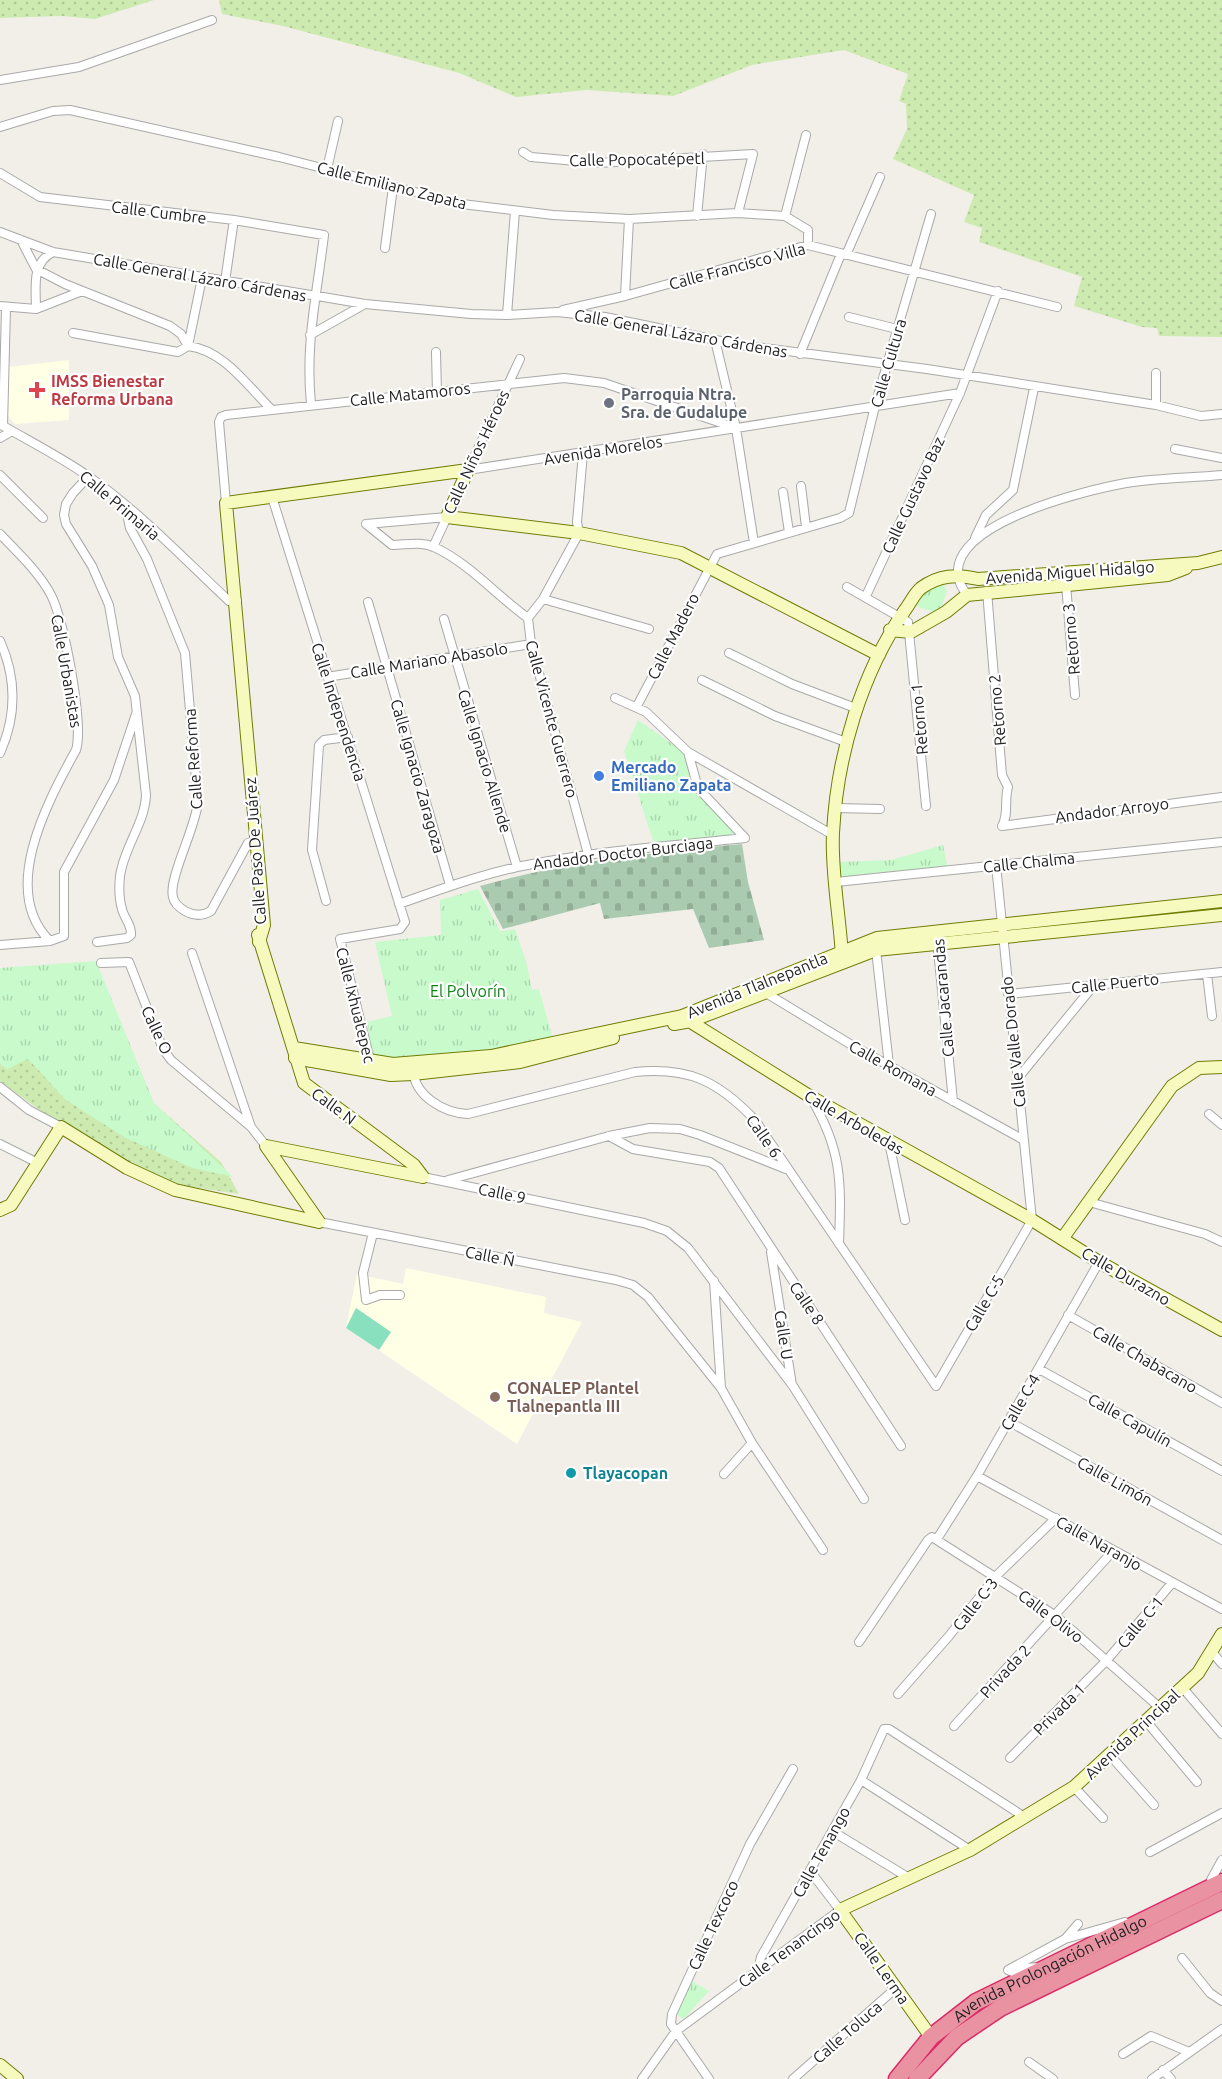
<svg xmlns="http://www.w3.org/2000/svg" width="1222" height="2079" viewBox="0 0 1222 2079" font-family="Ubuntu,sans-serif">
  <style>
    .education { fill: #ffffe5 }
    .grass { fill: url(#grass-dots) }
    .cemetery { fill: url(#cemetery-stones) }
    .park { fill: url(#park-tufts) }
    .pitch { fill: #88e0be }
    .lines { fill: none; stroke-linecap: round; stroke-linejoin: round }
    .street-casing { stroke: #a9a9a9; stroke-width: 10 }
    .secondary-casing { stroke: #707d05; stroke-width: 14 }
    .highway-casing { stroke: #dc2a67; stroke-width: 19 }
    .street { stroke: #fff; stroke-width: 8 }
    .secondary { stroke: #f7fabf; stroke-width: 12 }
    .highway { stroke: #e892a2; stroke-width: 16 }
    .health-dot { fill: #e0444e; stroke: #fff; stroke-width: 2 }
    .worship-dot { fill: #6b7280; stroke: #fff; stroke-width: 2 }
    .shop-dot { fill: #3f7fe0; stroke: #fff; stroke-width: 2 }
    .education-dot { fill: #8d6e63; stroke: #fff; stroke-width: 2 }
    .culture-dot { fill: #0f9aa8; stroke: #fff; stroke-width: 2 }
    .labels { text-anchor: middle; stroke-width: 4.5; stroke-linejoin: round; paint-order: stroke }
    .street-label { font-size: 16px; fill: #222; stroke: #fff }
    .health-label { font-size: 16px; font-weight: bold; fill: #be3a42; stroke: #fff; text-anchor: start }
    .worship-label { font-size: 16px; font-weight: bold; fill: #5b616d; stroke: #fff; text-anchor: start }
    .shop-label { font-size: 16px; font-weight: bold; fill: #366cbe; stroke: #fff; text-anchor: start }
    .park-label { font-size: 16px; fill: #0c8416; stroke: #fff }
    .education-label { font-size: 16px; font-weight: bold; fill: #785e54; stroke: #fff; text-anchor: start }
    .culture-label { font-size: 16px; font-weight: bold; fill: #0d838f; stroke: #fff; text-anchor: start }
  </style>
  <defs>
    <pattern id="grass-dots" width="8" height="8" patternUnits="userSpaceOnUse" patternTransform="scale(1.5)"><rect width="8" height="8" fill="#cdebb0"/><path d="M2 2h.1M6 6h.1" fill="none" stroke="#b0c997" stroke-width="1.8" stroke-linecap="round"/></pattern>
    <pattern id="cemetery-stones" width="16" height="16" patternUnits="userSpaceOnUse" patternTransform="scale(1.5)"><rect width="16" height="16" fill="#aacbaf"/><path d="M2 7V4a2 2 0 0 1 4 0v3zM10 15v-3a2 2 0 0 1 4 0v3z" fill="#92ae96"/></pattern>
    <pattern id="park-tufts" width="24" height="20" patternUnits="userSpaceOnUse" patternTransform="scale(1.5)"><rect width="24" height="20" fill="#c8facc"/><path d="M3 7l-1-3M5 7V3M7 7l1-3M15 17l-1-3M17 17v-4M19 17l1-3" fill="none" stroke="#acd6af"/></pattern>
  </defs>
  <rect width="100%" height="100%" fill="#f2efe9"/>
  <path class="education" d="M69,360V420L15,424L5,413L8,367Z
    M406,1268L546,1297L544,1313L582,1322L517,1444L346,1328L357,1274L403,1284Z"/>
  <path class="grass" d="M0,0H154L95,19L62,16L0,18Z
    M219,0H1222V337L1159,336L1157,328L1142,327L1074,306L1082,277L979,242L982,228L964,222L974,195L893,159L907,129L906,104L899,101L908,74L844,50L752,65L673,96L586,90L516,97L459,73L283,26L222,14Z
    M0,969L221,1162L239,1194L179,1185L87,1143L0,1082Z"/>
  <path class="cemetery" d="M742,844L748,882L764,940L709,948L693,909L604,919L600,903L503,929L480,886C565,862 654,852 742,844Z"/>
  <path class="park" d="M942,583L947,591L942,606L934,612L918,607L915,601L930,585Z
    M638,720L685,753L697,790L738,837L654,844L624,751Z
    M943,845L948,870L839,878L840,862L891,860Z
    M478,889L500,931L515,929L526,961L532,990L539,989L553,1039L447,1058L373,1062L367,1022L392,1016L375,942L441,935L440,900Z
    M96,961L154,1103L233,1177L192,1168L124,1137L66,1100L28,1059L7,1069L0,1064V968Z
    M692,1981L709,1991L684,2019L676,2014Z"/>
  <path class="pitch" d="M356,1308L391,1332L379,1350L346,1328Z"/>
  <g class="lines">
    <g class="street-casing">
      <path id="street" d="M0,80L79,67L212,20
        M0,127L53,111L70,110L279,157L462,204L553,215L629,219L738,213L785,216L808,230V245
        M523,152L531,157L599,163L753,154L738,213
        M327,169L338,121
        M0,173L40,197L234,220L324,235C317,295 305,342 311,404
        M697,216L703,154
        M785,216L806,135
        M0,232L53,252L365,304L471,314L507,315L557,312L605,317L740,345L927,369L1156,405L1201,416L1222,414
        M21,240L36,269L65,284L170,326L181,334L188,346C223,350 247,385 270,408
        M385,248L393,187
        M846,255L880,177
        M225,282L233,226
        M625,296L629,219
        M0,306L36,309L82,291
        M36,309C36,287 31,263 53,252
        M563,310L625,296L808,245L1057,307
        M507,315L515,211
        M849,317L897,329
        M73,333L178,352L188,346L202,278
        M310,335L365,304
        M715,340L736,428L754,543
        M436,352L437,393
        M800,354L841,254
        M1156,405V373
        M0,424C29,441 59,456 88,476C139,511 184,559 229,601H237
        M3,426L6,308
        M0,438L12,431
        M1175,449L1222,458
        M583,453L577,522L579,533L543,599L528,618L531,644L588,854
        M468,470L960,393
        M468,470L520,359
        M0,475L43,518
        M89,476L73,493L66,504L64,515L66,524L92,566L109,605L118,657L135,696L146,795C145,823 124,847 120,876C119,886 119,899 122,909C124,918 132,925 131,935L127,938L97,942
        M801,486L806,527
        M783,492L789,532
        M272,497L405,922L400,929L340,939L371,1064
        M226,503L219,422L221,417L226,415L564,378L604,383L736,428
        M125,505L130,528L147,559L185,653L198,802C196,827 168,879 173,897C174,903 180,908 185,911C194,916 203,916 211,911L248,843
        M366,524L392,545C406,545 420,541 434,547C469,563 497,596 528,618
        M366,524L447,517L433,547
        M0,534C18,553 39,572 51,595C64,619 84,725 76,750C45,806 0,892 50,941
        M975,538L986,515L1013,490L1034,388
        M1066,584L1075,695
        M847,587L908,622L926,806
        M987,591L1002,775L1008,787C1004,800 1009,815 1002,826
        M967,595C963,589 958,582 958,574C954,522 1087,490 1126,483C1157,478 1190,478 1222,475
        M866,596L960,393L998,291
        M543,599L649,629
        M368,602L450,885
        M444,619L517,867
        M0,641C17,679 17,715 0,753
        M729,653L792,684L858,709
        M327,677L531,644
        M702,680L775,716L846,742
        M615,698L646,712L688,752L833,835
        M637,706L717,554L840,518L849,513L875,406L931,214
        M688,752L698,788L745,838
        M836,808L880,809
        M1002,826L1222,797
        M836,882L1222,842
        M326,901L312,850L319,745L324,740L348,737
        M399,904C438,890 477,876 517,867C592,851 669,846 745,838
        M937,940L953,1101
        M0,945L50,941L64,936V872L114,780L136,714
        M876,950L889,1065
        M192,953L251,1127L266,1146
        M101,963L129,962L163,1049L171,1060L251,1127
        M1207,974L1212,1016
        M766,993L855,1047L1022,1139
        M1008,994L1222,972
        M413,1069C414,1096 444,1113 468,1114L635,1072C689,1067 718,1081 755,1120L936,1386L1032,1220L996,865
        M1018,1078L1094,985
        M0,1087L29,1110L61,1127
        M811,1098C843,1152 841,1183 839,1244
        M1209,1114L1222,1125
        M609,1136L633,1149L710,1162L719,1168L901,1446
        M889,1142L905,1220
        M0,1144L38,1163
        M423,1177L644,1223L667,1231L688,1248L793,1386L864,1499
        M448,1180L609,1136L650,1128L680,1129L700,1135L786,1169
        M1089,1202L1205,1234L1222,1242
        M319,1222L616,1280L633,1285L648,1297L721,1388L752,1443L823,1550
        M373,1233L363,1273L366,1300L380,1295H400
        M771,1252L792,1385
        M714,1281L721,1388
        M1068,1315L1222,1403
        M1039,1369L1222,1471
        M1008,1421L1222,1540
        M724,1474L752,1443
        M977,1476L1222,1609
        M937,1539L977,1476L1099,1262
        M859,1642L928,1540L932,1537L1056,1616L1159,1707
        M1212,1652L1222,1664
        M1182,1687L1222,1734
        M898,1694L949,1636L996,1576L1056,1518
        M1146,1721L1197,1782
        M954,1726L1113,1551
        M1109,1754L1154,1805
        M1010,1758L1107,1660L1172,1583
        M861,1780L970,1850
        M1074,1787L1103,1818
        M832,1831L909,1878
        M1150,1852L1222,1813
        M1211,1880L1222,1860
        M1065,1939L1125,1922
        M1182,1958L1210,1993L1222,2001
        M1039,1967L1026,1968L1012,1972L1008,1970L1065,1939L1078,1924
        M757,1974L761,1957L861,1780L884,1729H889L1026,1818
        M1123,2054L1151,2036L1189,2052
        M1029,2062L1053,2079
        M1163,2070L1171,2079
        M642,2079L676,2031L840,1910L810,1871
        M709,2079L671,2024L672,2014L750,1844L793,1769
        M793,2079L896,1988
        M1152,2079L1222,2029"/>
    </g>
    <g class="secondary-casing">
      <path id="secondary" d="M468,470L447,517L579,533L681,553L879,655
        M890,630L911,632L946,612L967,595L1168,575L1186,568
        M258,935L304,1083L414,1165L423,1177
        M259,942L264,925L226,503L468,470
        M842,957C840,916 831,874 833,833C837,756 861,674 905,610C911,602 914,594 921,588C939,575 957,574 978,579L1198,563L1222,557
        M686,1019L811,1097L1032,1220L1099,1262L1222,1330
        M674,1024L691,1021L876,950L1222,915
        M294,1048L393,1064L491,1056L682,1016L877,938L1222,901
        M295,1058L391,1075L413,1074L520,1062L613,1038
        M266,1146L423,1177
        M266,1146L319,1222
        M0,1210L11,1205L61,1127L127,1168L175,1190L319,1222
        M1062,1239L1172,1086L1199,1068L1222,1067
        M931,2037L840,1910L970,1850L1074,1787L1198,1673L1222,1634
        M0,2065L17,2079"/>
    </g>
    <g class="highway-casing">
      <g id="highway">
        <path id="s1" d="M897,2079L931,2037L976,2002L1222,1882"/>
        <path d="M917,2079L957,2037L1000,2008L1222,1900"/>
      </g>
    </g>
    <use href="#street" class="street"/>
    <use href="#secondary" class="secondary"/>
    <use href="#highway" class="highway"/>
  </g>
  <path class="health-dot" d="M34 381h6v6h6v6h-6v6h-6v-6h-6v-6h6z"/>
  <circle class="worship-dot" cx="609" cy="403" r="6"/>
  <circle class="shop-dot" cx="599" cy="776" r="6"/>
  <circle class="education-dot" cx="495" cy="1397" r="6"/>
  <circle class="culture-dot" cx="571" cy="1473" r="6"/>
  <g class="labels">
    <g class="street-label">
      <text transform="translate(637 159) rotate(-1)" y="6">Calle Popocatépetl</text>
      <text transform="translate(392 185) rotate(14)" y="6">Calle Emiliano Zapata</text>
      <text transform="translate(159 212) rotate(7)" y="6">Calle Cumbre</text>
      <text transform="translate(737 266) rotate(-15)" y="6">Calle Francisco Villa</text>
      <text transform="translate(200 277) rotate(10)" y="6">Calle General Lázaro Cárdenas</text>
      <text transform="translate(681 333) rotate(10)" y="6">Calle General Lázaro Cárdenas</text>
      <text transform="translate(888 363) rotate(-74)" y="6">Calle Cultura</text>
      <text transform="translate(410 394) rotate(-6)" y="6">Calle Matamoros</text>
      <text transform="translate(603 450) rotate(-9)" y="6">Avenida Morelos</text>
      <text transform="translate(476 452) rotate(-65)" y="6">Calle Niños Héroes</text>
      <text transform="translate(913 495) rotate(-65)" y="6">Calle Gustavo Baz</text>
      <text transform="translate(120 505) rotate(40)" y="6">Calle Primaria</text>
      <text transform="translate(1070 572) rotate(-4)" y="6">Avenida Miguel Hidalgo</text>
      <text transform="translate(673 636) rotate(-63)" y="6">Calle Madero</text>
      <text transform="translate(1071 639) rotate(-95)" y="6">Retorno 3</text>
      <text transform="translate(429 660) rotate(-9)" y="6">Calle Mariano Abasolo</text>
      <text transform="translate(67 671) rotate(80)" y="6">Calle Urbanistas</text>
      <text transform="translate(997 710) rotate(-95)" y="6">Retorno 2</text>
      <text transform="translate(339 712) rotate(72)" y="6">Calle Independencia</text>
      <text transform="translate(552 719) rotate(75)" y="6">Calle Vicente Guerrero</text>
      <text transform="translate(919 719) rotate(-95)" y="6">Retorno 1</text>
      <text transform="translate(193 759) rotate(-94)" y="6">Calle Reforma</text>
      <text transform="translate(485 761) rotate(73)" y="6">Calle Ignacio Allende</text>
      <text transform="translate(418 776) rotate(74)" y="6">Calle Ignacio Zaragoza</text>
      <text transform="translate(1112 810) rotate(-7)" y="6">Andador Arroyo</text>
      <text transform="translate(255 851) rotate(-94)" y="6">Calle Paso De Juárez</text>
      <text transform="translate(623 853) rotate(-7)" y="6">Andador Doctor Burciaga</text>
      <text transform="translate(1029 862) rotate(-6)" y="6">Calle Chalma</text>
      <text transform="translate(1115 983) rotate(-6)" y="6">Calle Puerto</text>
      <text transform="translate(757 985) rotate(-22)" y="6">Avenida Tlalnepantla</text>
      <text transform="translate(943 998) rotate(-95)" y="6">Calle Jacarandas</text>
      <text transform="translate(356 1005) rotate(76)" y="6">Calle Ixhuatepec</text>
      <text transform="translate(157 1030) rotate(65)" y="6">Calle O</text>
      <text transform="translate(1013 1042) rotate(-96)" y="6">Calle Valle Dorado</text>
      <text transform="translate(893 1068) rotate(29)" y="6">Calle Romana</text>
      <text transform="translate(334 1106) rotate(36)" y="6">Calle N</text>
      <text transform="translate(854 1122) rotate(30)" y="6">Calle Arboledas</text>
      <text transform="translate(764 1136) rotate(55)" y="6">Calle 6</text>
      <text transform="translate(502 1193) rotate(12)" y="6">Calle 9</text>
      <text transform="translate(490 1256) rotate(11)" y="6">Calle Ñ</text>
      <text transform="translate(1126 1276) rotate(30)" y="6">Calle Durazno</text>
      <text transform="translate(807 1303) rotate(56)" y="6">Calle 8</text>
      <text transform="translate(984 1303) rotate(-60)" y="6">Calle C-5</text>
      <text transform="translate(784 1335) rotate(81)" y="6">Calle U</text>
      <text transform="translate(1145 1359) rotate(30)" y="6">Calle Chabacano</text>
      <text transform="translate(1020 1402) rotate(-60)" y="6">Calle C-4</text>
      <text transform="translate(1130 1420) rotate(29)" y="6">Calle Capulín</text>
      <text transform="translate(1115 1481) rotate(29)" y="6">Calle Limón</text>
      <text transform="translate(1099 1543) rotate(29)" y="6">Calle Naranjo</text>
      <text transform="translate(975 1604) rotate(-52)" y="6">Calle C-3</text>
      <text transform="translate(1051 1616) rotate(37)" y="6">Calle Olivo</text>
      <text transform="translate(1140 1622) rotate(-50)" y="6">Calle C-1</text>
      <text transform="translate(1005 1671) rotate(-47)" y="6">Privada 2</text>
      <text transform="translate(1059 1709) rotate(-45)" y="6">Privada 1</text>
      <text transform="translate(1132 1734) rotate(-43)" y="6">Avenida Principal</text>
      <text transform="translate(821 1852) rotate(-61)" y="6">Calle Tenango</text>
      <text transform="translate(713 1925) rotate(-65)" y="6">Calle Texcoco</text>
      <text transform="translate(789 1948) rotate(-36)" y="6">Calle Tenancingo</text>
      <text transform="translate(882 1968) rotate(55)" y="6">Calle Lerma</text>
      <text dy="6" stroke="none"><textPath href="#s1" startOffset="192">Avenida Prolongación Hidalgo</textPath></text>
      <text transform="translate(847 2032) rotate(-41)" y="6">Calle Toluca</text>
    </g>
    <g class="health-label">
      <text x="51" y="387">IMSS Bienestar<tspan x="51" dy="18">Reforma Urbana</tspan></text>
    </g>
    <g class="worship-label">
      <text x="621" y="400">Parroquia Ntra.<tspan x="621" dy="18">Sra. de Gudalupe</tspan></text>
    </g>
    <g class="shop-label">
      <text x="611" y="773">Mercado<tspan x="611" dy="18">Emiliano Zapata</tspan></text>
    </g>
    <g class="park-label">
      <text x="468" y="997">El Polvorín</text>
    </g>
    <g class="education-label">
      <text x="507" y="1394">CONALEP Plantel<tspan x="507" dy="18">Tlalnepantla III</tspan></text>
    </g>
    <g class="culture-label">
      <text x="583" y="1479">Tlayacopan</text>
    </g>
  </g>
</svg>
